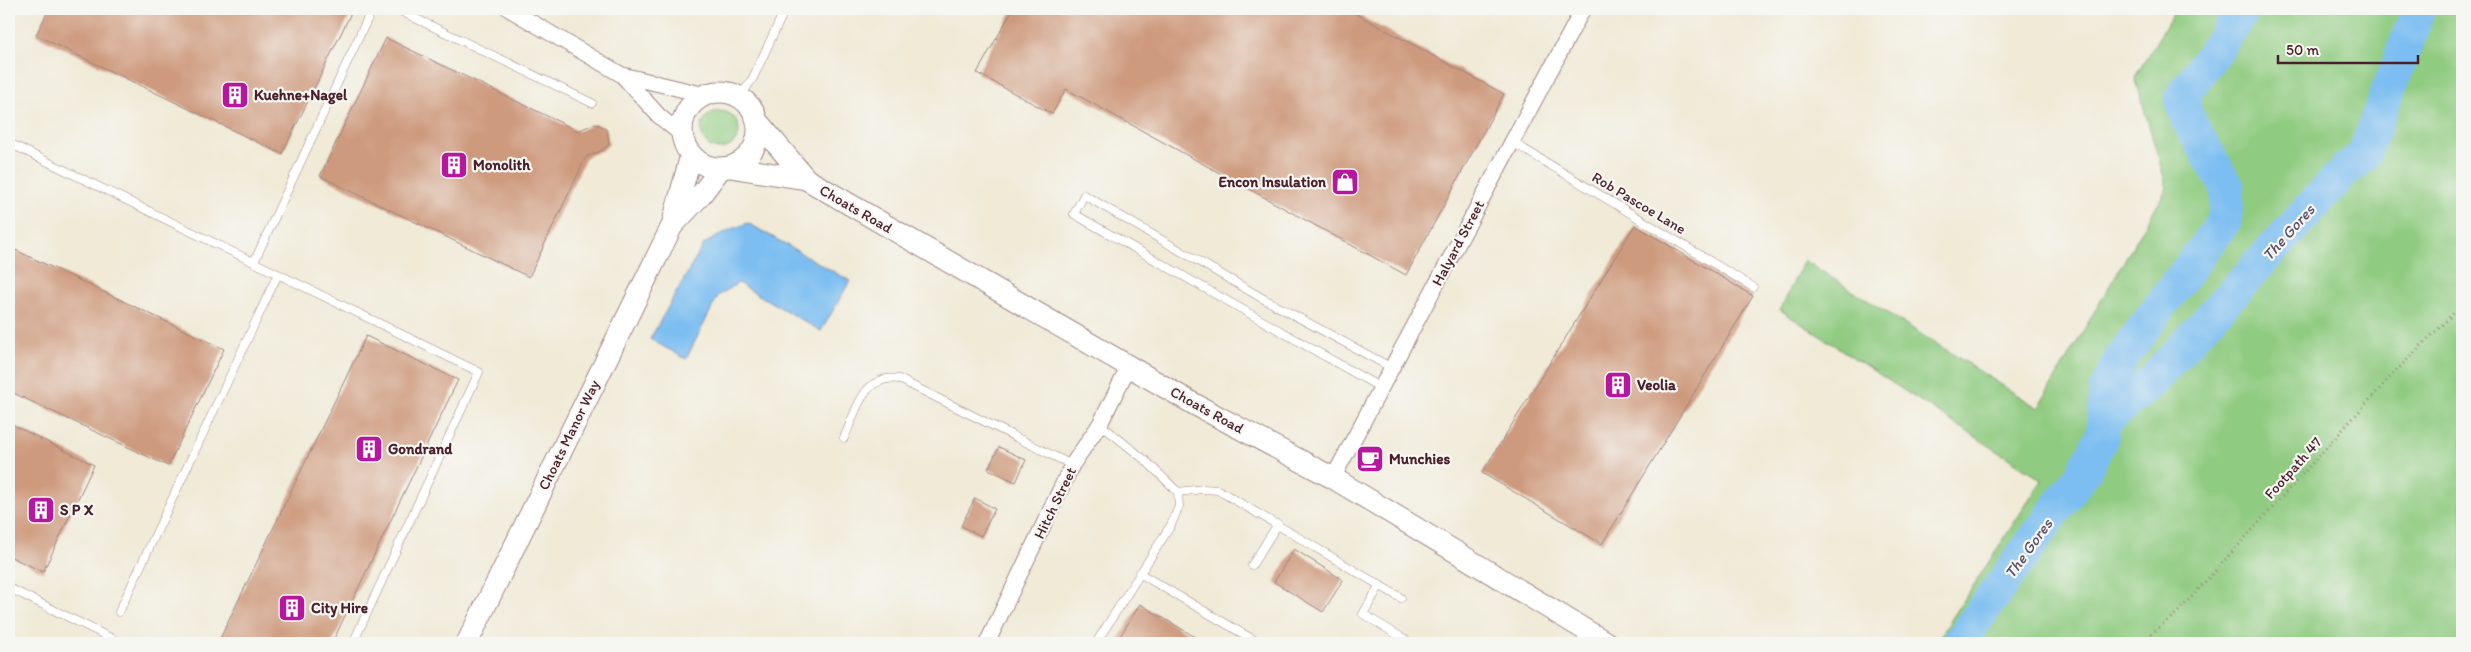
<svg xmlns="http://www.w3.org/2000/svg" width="2471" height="652" viewBox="0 0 2471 652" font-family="Itim,sans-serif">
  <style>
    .green { fill: #8fcb80; stroke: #6c7556 }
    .water { fill: #7bbef1; stroke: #626e8e }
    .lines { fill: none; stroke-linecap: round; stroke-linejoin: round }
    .river { stroke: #7bbef1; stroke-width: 34 }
    .building { fill: #ce9a7d }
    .lane-casing { stroke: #9d8481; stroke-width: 9 }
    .street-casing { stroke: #9d8481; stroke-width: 17 }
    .secondary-casing { stroke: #9d8481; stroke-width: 23 }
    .path { stroke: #9d8481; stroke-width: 3; stroke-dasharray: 1 4; stroke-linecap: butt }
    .lane { stroke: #fff; stroke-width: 8 }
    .street { stroke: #fff; stroke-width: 15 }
    .secondary { stroke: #fff; stroke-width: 21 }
    .labels { text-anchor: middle; stroke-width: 4.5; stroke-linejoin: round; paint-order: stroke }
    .poi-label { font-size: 15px; font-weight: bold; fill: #4a1f2b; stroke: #f6f6f2; text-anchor: start }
    .street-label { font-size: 15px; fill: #4a1f2b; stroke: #f6f6f2 }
    .water-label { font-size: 16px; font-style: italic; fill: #594f66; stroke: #f6f6f2 }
  </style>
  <rect width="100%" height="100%" fill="#f6f6f2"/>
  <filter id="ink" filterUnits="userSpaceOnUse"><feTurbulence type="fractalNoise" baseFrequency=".02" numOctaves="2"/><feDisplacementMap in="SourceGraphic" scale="10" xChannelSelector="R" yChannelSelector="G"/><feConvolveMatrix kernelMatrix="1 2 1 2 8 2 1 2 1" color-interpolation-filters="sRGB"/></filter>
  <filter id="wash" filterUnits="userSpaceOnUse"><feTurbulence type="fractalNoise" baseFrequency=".0096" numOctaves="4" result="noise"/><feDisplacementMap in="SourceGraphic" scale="20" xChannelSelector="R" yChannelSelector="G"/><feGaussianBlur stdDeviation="1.12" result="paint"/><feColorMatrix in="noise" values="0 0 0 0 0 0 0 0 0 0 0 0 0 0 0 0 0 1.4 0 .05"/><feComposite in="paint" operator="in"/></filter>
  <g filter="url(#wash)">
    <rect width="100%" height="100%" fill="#f0ead7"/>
    <path class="green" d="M2176,9H2462V643H1936L2042,480L1780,310L1804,260L2038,408L2167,188L2135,77Z
      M701 130a19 19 0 1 1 38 0a19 19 0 1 1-38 0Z"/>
    <path class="water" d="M748,223L850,281L821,331L738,283L718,296L686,359L650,339L704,244L729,230Z"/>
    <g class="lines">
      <path class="river" d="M2103,422L2152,381L2345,170L2363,157L2419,9
        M1959,643L2084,471L2102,437L2106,390L2120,360L2225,220L2228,188L2189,122L2181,98L2244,9"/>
    </g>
    <g id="blocks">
      <path class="building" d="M49,9H353L282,154L36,35Z
        M1013,9H1347L1504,94L1406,275L1066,89L1052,114L977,73Z
        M386,38L578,131L593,124L600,125L607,130L609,144L603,150L586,157L529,277L320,176Z
        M1635,225L1753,296L1602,544L1482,473Z
        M9,247L224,349L168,466L9,391Z
        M366,336L458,380L332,643H218Z
        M9,423L94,465L43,572L9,556Z
        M999,447L1026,460L1016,482L988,469Z
        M975,498L995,509L981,536L961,526Z
        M1294,549L1343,580L1323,612L1274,582Z
        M1140,604L1205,643H1116Z"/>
    </g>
  </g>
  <g filter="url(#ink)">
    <use href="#blocks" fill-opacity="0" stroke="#9d8481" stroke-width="1"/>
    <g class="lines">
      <g class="lane-casing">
        <path id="lane" d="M396,9L592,103
          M740,97L753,78L785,9
          M1512,142L1753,287
          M9,143L479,372L353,643
          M254,262L372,9
          M1381,388L1074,214L1084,195L1262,298L1392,368
          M844,438C856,412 863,373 899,379L1072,465
          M1178,492L1203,489L1218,490L1401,598
          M1252,565L1278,524
          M1139,573L1259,643
          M1380,585L1363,614L1409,642
          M9,588L121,643
          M119,612L278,274
          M1096,643L1171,525L1179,506L1178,492L1145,460L1100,424"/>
      </g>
      <g class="street-casing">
        <path id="street" d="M509,9L622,75L705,95
          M622,75L659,116L682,135
          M1333,478L1583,9
          M987,643L1072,465L1100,424L1129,366"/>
      </g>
      <g class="secondary-casing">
        <path id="secondary" d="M682 130a38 38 0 1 1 76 0a38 38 0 1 1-76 0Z
          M757,121L806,179L1194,404L1333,478L1607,643
          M730,167L806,179
          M674,224L700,196L721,168
          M467,643L672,226L691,155"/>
      </g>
      <path class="path" d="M2139,643L2177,613L2391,376L2462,305"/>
      <use href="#lane" class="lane"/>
      <use href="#street" class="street"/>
      <use href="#secondary" class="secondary"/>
    </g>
  </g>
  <defs>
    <g id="building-square" transform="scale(1.4375)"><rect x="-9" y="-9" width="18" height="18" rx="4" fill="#b5179e" stroke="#f6f6f2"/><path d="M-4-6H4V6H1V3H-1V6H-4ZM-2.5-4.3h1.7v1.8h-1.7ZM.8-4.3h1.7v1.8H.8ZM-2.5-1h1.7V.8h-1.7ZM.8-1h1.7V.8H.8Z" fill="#fff"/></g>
    <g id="shop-square" transform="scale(1.4375)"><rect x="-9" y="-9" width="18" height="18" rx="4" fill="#b5179e" stroke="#f6f6f2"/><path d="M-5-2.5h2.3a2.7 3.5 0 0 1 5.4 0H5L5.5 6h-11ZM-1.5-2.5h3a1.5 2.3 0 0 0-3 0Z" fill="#fff"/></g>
    <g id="cafe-square" transform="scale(1.4375)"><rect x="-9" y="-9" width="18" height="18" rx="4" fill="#b5179e" stroke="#f6f6f2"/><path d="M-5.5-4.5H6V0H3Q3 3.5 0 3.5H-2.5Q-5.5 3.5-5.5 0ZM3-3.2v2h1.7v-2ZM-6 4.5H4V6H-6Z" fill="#fff"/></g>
  </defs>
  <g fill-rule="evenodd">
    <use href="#building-square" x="235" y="95"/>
    <use href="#building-square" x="454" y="165"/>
    <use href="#shop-square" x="1345" y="182"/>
    <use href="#building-square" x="1618" y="385"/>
    <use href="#building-square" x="369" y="449"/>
    <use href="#cafe-square" x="1370" y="459"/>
    <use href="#building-square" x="41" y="510"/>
    <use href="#building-square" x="292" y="608"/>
  </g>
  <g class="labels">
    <g class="poi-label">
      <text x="254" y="100">Kuehne+Nagel</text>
      <text x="473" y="170">Monolith</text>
      <text x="1326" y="187" text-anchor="end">Encon Insulation</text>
      <text x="1637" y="390">Veolia</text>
      <text x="388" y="454">Gondrand</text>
      <text x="1389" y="464">Munchies</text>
      <text x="60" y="515">S P X</text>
      <text x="311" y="613">City Hire</text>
    </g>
    <g class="street-label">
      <text transform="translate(1639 203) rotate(31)" y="5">Rob Pascoe Lane</text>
      <text transform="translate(856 209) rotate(30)" y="5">Choats Road</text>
      <text transform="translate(1458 243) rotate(-62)" y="5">Halyard Street</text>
      <text transform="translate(1207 410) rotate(29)" y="5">Choats Road</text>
      <text transform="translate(569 435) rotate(-64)" y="5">Choats Manor Way</text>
      <text transform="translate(2293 468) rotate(-48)" y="5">Footpath 47</text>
      <text transform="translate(1055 503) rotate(-64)" y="5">Hitch Street</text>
    </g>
    <g class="water-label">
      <text transform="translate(2288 232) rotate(-48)" y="6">The Gores</text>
      <text transform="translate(2028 548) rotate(-54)" y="6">The Gores</text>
    </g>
  </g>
  <rect width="2471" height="652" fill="none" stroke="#f6f6f2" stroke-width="30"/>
  <path d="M2278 55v8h140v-8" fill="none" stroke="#4a1f2b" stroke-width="2.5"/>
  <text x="2286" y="55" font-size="15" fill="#4a1f2b" stroke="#f6f6f2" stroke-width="4" paint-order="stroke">50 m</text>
</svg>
